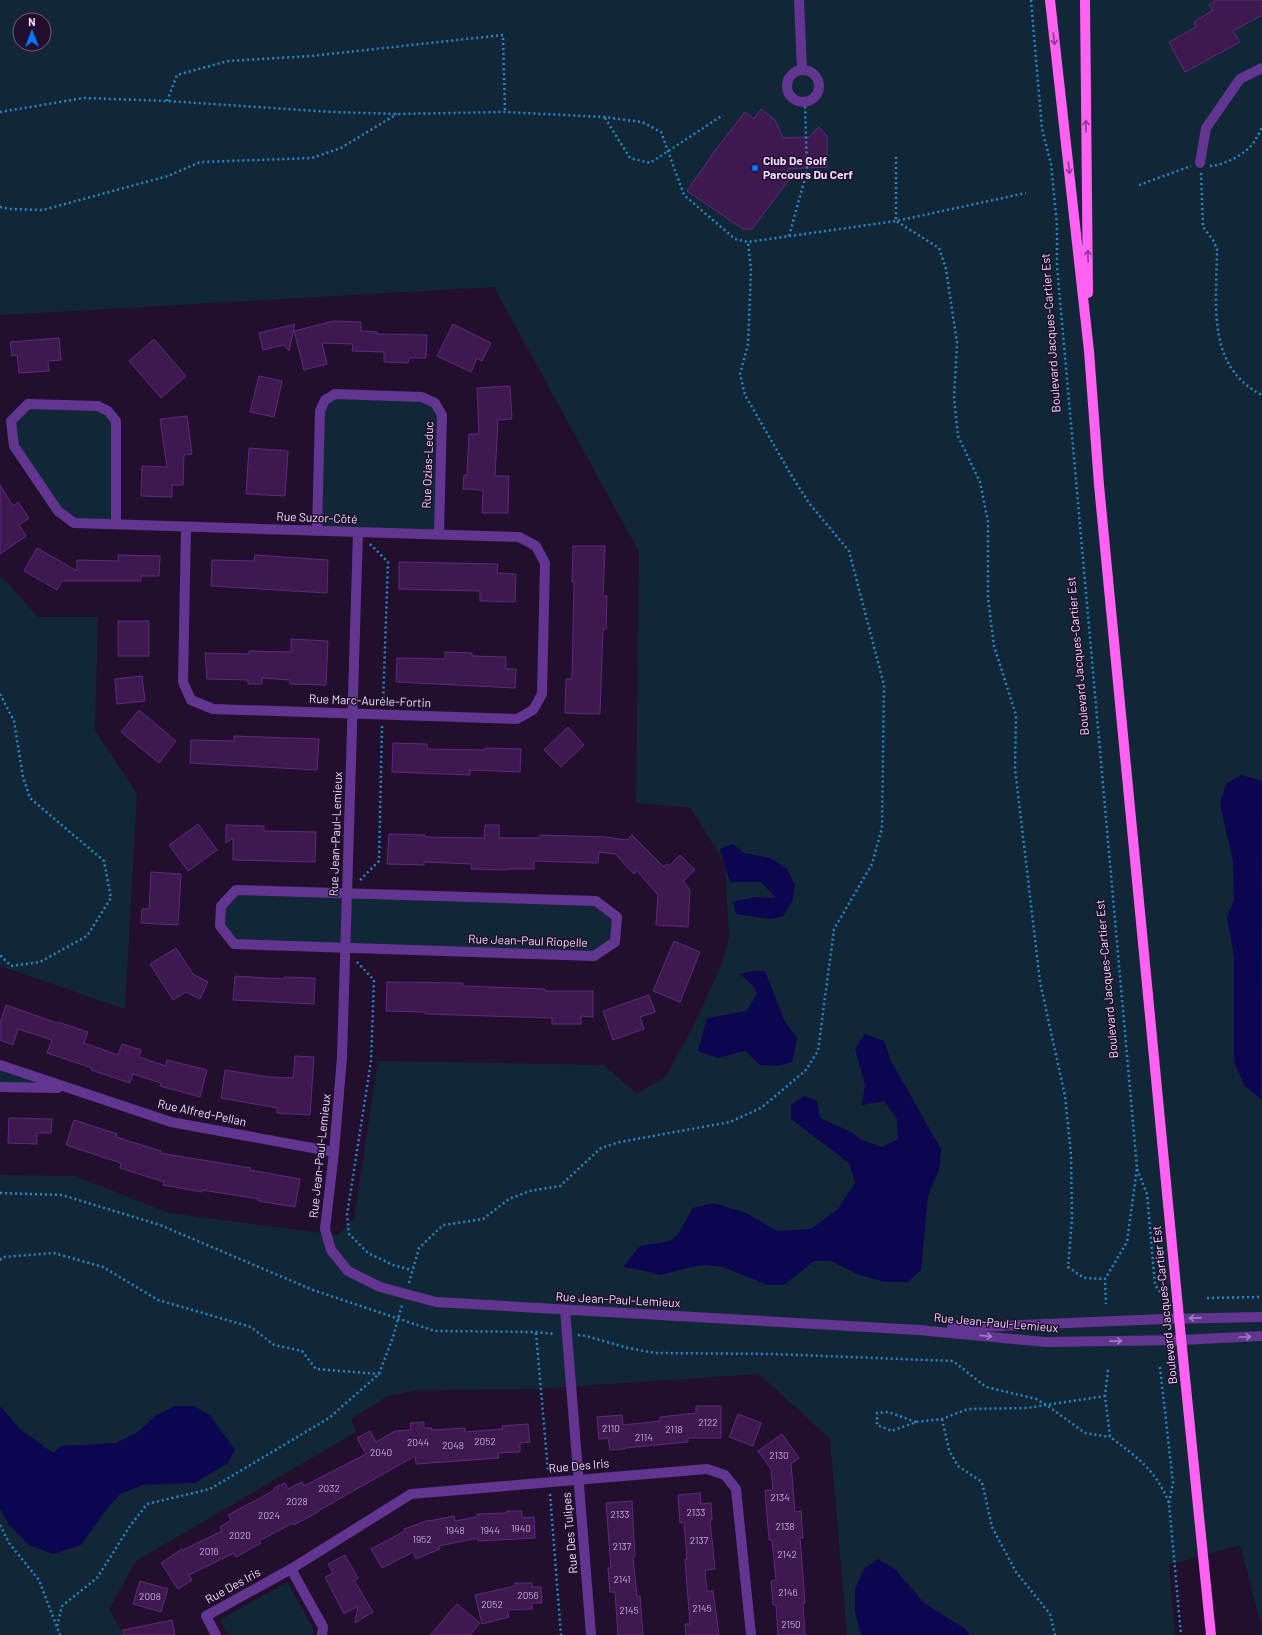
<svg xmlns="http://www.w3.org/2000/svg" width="1262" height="1635" viewBox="0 0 1262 1635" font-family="Barlow,sans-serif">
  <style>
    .green { fill: #112737; fill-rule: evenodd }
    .water { fill: #0c054f }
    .building { fill: #3d1950; stroke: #60297e }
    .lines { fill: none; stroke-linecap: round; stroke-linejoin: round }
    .path { stroke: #2488c9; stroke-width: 2.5; stroke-dasharray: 2 3; stroke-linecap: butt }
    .minor { stroke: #623590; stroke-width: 10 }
    .major { stroke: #ff61f2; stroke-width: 10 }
    .oneway { stroke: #903890 }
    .oneway2 { stroke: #a17fc2 }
    .poi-dot { fill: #0674ff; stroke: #220f2d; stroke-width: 1.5 }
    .labels { text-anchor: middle; stroke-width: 3; stroke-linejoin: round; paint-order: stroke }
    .number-label { font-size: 10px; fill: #c2aad3 }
    .poi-label { font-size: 12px; font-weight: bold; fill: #efdaff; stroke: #220f2d; text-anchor: start }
    .street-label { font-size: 12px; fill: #efdaff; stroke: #220f2d }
  </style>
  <rect width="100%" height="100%" fill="#220f2d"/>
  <path class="green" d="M0,0H1262V1628L1240,1545L1169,1565L1175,1635H847L830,1439L759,1374L534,1389L418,1390L388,1396L351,1419L356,1432L136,1561L109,1609L124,1635H0V1175L75,1176L169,1213L337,1235L354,1219L378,1061L604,1065L637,1094L666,1076L693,1027L724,959L729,936L725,864L691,808L636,803L639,552L494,287L0,315ZM20,20H44V44H20Z
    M335,394L422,397L442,415L439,534L317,531L320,411Z
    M28,404L98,406L116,421V524L74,523L58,511L14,446L11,421Z
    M0,575L38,617H98L95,730L137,794L125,1009L0,966Z
    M236,890L596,901L617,917L615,942L594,956L234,944L220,926L221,906Z
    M0,1065L68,1089L0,1087Z
    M287,1582L312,1626L314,1635H228L220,1620Z"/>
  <path class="water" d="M1241,775L1260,780L1262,783L1261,1099L1244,1085L1234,1062V956L1227,917L1234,900L1233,861L1220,804L1226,784Z
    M733,844L744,853L770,858L787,869L795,885L792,902L783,916L770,919L736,914L733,902L755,897L776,898L761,882H730L720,849Z
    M754,971H765L785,1022L797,1037L792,1062L777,1066L760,1065L745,1051L718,1058L698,1051L707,1018L747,1011L757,994L754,987L740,974Z
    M865,1034L884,1041L891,1061L941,1149L939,1170L928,1196L921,1270L908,1282H885L859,1275L831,1261H814L784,1285H768L723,1267L704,1265L686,1268L661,1275L641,1270L623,1267L640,1246L670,1241L678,1234L693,1208L714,1203L746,1213L777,1231L811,1229L837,1210L855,1183L849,1163L791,1119V1105L804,1096L817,1101L820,1118L851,1132L862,1140L882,1147L898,1139L897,1119L884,1101L862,1105L865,1085L855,1049Z
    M0,1406L20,1429L53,1453L61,1446L116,1443L138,1432L155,1416L175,1406H194L210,1415L235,1450L228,1463L195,1483L143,1485L120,1494L106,1510L81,1545L53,1554L29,1545L9,1525L0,1509Z
    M878,1559L895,1569L924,1603L964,1628L970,1635H861L855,1612V1589L865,1568Z"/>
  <path class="building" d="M1216,0H1262V15L1233,31L1240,42L1185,72L1169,42L1196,27L1194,22L1213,10L1209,5Z
    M761,109L775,120L783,138L809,137L819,127L827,136V167L788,169V181L752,229H743L687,191L714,152L745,112L754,119Z
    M334,321L361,322V331L377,332V334L427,335L426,358H409L408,363L384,362V352L352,351L353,344L322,343L327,364L304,370L294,331Z
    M295,324L289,351L284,345L263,350L259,333Z
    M453,324L491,343L482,361L477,358L471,372L437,356Z
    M59,338L61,360L48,361L49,371L19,373L17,355L12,356L10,342Z
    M154,339L186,376L161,398L129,361Z
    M259,376L282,381L274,417L250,412Z
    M510,386L512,419L498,420L495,476H509L508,513H482L483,490L463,489L464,475H467L469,434H479L477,388Z
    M187,416L192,454L184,455L183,485H172V497L141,496L142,466L167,467L160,419Z
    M249,448L288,451L285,496L246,494Z
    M0,485L13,506L18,502L29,518L19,525L26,536L0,554Z
    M573,546H605L603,596H607L606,629H603L600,714L565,713L566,679H572L574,582H572Z
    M37,548L77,571V560L118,561V555L160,556L159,576H141V581H62L57,590L24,571Z
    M255,555L328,560L327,593L211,586L212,560L254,561Z
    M399,562L498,564L497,573L516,574L515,602L480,601V591L399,589Z
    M118,621H149V656H118Z
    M291,639L328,641L326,685L290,684V680L262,678V684H248V680L207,679L205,653L249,654V651L291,652Z
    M445,652L472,653V656L506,657V669H516L515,688L396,682L397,658L445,659Z
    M142,676L145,701L117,704L115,679Z
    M139,710L176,741L159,763L121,732Z
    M568,727L584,745L561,767L544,750Z
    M234,736L319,739L317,770L190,763L191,740L234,741Z
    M393,743L427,744V749L485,750V748L521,749L520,772L470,770V775L392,772Z
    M198,824L217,850L188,871L169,845Z
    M226,825L264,826V831L316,832L315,862L233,860V838L226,843Z
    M485,825H499V838H540V835L605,837L627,840L632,835L664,867L667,864L669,866L680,855L695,870L683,881L690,890L688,927L656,925L658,895L637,871L634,874L615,854L599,852L598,863L534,861V869H507V870L471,869V864L424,862V865L387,864L389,834L425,835V837L484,838Z
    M151,872L181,874L178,925L141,923L142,909H149Z
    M674,941L700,952L680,1002L653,991Z
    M176,948L193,974L208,982L200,999L186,992L173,1000L150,964Z
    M235,976L284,979V977L315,978L314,1004L233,1000Z
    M387,982L463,983V986L545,989V991H593V1017L581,1016V1024H552V1018L425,1014V1012L386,1011Z
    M649,995L655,1012L640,1017L644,1029L613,1040L603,1011Z
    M6,1005L57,1023L58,1022L88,1032L84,1043L118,1055L122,1044L141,1050L139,1057L166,1066L167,1060L207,1070L200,1097L160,1086L161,1083L133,1074L130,1083L91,1070L92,1068L47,1053L52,1040L18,1029L13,1045L0,1040V1023Z
    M295,1056L314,1057L310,1115L277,1113V1108L221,1098L225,1070L269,1077L293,1078Z
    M9,1118L52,1119L51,1133H37V1144L8,1143Z
    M74,1120L117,1134L116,1137L161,1151L160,1153L251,1168L250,1170L300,1179L295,1207L258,1201L259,1199L202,1190V1192L163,1185L164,1182L120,1168L121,1163L66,1145Z
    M696,1406H721V1438H688V1442L625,1448V1449L610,1450L608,1438L599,1439L597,1417L622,1415L623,1425L660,1421V1417L696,1413Z
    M738,1414L761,1423L753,1446L729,1437Z
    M424,1422V1428H432V1430L465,1428V1432L503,1429L502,1426L528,1424L530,1442L520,1443V1452L498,1453L499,1458L416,1464L415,1456L348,1494L318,1511V1512L294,1525L293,1523L259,1541L261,1543L236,1557L234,1553L189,1575L192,1580L178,1589L161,1563L182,1549L183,1550L222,1531L220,1527L231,1520L228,1515L275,1490L274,1488L285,1483L288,1489L302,1482L304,1486L366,1454L357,1438L370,1431L376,1442L395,1431L411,1430L410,1423Z
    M782,1434L799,1458L791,1464L795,1512L801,1511L803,1538H800L805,1603H803L805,1635H778L776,1605H773L771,1581L776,1580L772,1540H769L765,1490H773L771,1469L758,1451Z
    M700,1493L701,1504L711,1503L712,1520H710L715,1569L705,1570L707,1591H713L719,1635H686L685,1624H690L685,1559H687L684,1522L680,1523L678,1495Z
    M632,1501L635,1557L633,1558L637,1596H640L643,1635H618L615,1592H610L608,1568H611L606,1503Z
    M507,1511H522V1518L534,1517L535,1538L478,1541V1538L439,1546L440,1549L416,1559L413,1552L382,1568L371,1549L405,1531L404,1529L429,1520V1521L454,1516L455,1521L477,1517V1514L507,1513Z
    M345,1555L358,1578L354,1580L373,1612L355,1623L358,1606L344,1614L325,1577L333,1573L328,1564Z
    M140,1581L168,1589L161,1612L133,1604Z
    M515,1583H532V1587H541L542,1603H532V1609L507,1610L509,1617L482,1624L475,1595L515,1586Z
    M457,1604L480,1623L470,1635H430Z
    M172,1620L175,1635H124L123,1630Z"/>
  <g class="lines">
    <path class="path" d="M1031,0L1042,129L1051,164L1057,225V266L1137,1168L1127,1242L1105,1279L1106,1304
      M167,101L177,75L228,61L311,56L503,35L505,112
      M0,112L84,98L167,101L332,112L398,114L505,112L604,117L642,122L661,132L684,195L735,239L748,242L896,221L1026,193
      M605,118L630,158L650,163L723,115
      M896,157V221L939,248L946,269L957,343L954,398L958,436L980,482L988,522V598L994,646L1016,715L1015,768L1040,982L1065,1096L1071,1155L1072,1219L1068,1267L1084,1278L1105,1279
      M1210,166C1225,165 1246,154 1254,142C1257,137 1260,132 1262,127
      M1201,173L1203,227L1213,240L1217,249C1217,302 1205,366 1262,395
      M1139,185L1191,166
      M0,207L10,209L43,210L168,176L200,162L312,158L341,148L397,114
      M789,236L807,171L805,102
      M370,544L388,562L383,704
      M0,694L14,721L23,777L30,798L104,861L111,898L87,936L40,962L11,966L0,955
      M360,880L379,861L382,725
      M357,962L374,980L371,1061L347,1215L349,1234L368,1253L393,1265L412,1270
      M1137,1169L1147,1194L1155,1285L1162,1294
      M0,1193L62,1195L160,1225L313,1290L435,1331L536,1332L555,1334
      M0,1260L3,1257L54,1253L103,1267L158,1300L251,1327L274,1345L302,1351L316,1369L379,1374
      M409,1283L419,1248L443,1225L483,1219L509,1199L530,1191L560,1186L601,1148L620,1142L730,1122L761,1108L805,1071L818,1051L834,929L872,864L882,828L884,685L849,551L809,503L790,473L745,395L740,374L748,345L751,270L748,242
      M1207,1298L1262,1297
      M536,1333L548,1471
      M578,1335L586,1336L628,1348L655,1353L773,1354L953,1361L986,1387L1036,1399L1048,1406L1085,1433L1110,1437
      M1160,1367L1173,1483L1169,1503
      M1108,1370L1105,1396L1110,1437C1137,1457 1156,1470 1169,1503L1181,1635
      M942,1419L949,1450L958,1466L982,1482L992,1527L1016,1572L1050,1614L1055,1635
      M916,1422L888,1412L877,1413V1425L892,1431L916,1422L942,1419L968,1409L1027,1408L1105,1396
      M550,1494L561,1635
      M0,1525L9,1543L39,1580L60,1635
      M57,1626L62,1606L97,1578L130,1526L147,1504L210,1489L329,1418L379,1374L393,1337L402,1305"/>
    <path class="minor" d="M799,0L802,70
      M787 86a16 16 0 1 1 32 0a16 16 0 1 1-32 0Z
      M1200,163L1206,128L1240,79L1262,68
      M116,524V421L108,411L98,406L28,404L11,421L14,446L58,511L74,523L519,537L536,546L545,563L542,694L533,710L517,719L213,709L191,700L183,682L186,527
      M317,531L320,411L325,400L335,394L422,397L435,403L442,415L439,534
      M358,532L342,1057L334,1152L325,1229L331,1250L348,1271L380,1287L436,1302L919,1330L1045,1342L1181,1340L1262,1336
      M236,890L596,901L617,917L615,942L594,956L234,944L220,926L221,906Z
      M0,1065L171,1122L334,1152
      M0,1087L58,1088
      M565,1310L591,1635
      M952,1328L1163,1319L1262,1317
      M291,1569L323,1627L322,1635
      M216,1635L206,1616L291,1569L411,1494L707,1469L725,1475L736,1489L751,1635"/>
    <path class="major" d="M1050,0L1089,351L1099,485L1179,1318L1211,1635
      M1085,0L1088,293"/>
  </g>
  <defs><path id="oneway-shaft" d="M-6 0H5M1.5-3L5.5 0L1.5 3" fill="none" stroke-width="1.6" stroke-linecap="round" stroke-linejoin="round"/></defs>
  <g class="oneway">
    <use href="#oneway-shaft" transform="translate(1054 39) rotate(84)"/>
    <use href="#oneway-shaft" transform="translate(1086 126) rotate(-91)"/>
    <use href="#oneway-shaft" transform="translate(1069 168) rotate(84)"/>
    <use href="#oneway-shaft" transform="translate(1088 256) rotate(-91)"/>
  </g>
  <g class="oneway2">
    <use href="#oneway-shaft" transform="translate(1195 1318) rotate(179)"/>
    <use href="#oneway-shaft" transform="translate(986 1336) rotate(6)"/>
    <use href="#oneway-shaft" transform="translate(1245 1337) rotate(-3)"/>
    <use href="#oneway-shaft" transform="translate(1116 1341) rotate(-1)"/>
  </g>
  <circle class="poi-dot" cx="755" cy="168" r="4"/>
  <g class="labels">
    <g class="number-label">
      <text x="708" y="1426">2122</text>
      <text x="611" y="1432">2110</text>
      <text x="674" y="1433">2118</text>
      <text x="644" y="1441">2114</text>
      <text x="485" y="1445">2052</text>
      <text x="418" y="1446">2044</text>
      <text x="453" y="1449">2048</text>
      <text x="381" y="1456">2040</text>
      <text x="779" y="1459">2130</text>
      <text x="329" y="1492">2032</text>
      <text x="780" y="1501">2134</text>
      <text x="297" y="1505">2028</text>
      <text x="696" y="1516">2133</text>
      <text x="620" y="1518">2133</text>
      <text x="269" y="1519">2024</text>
      <text x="785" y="1530">2138</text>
      <text x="521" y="1532">1940</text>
      <text x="455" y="1534">1948</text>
      <text x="490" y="1534">1944</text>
      <text x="240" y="1539">2020</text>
      <text x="422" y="1543">1952</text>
      <text x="699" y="1544">2137</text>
      <text x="622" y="1550">2137</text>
      <text x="209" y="1555">2016</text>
      <text x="787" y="1558">2142</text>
      <text x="622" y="1583">2141</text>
      <text x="788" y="1596">2146</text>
      <text x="528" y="1599">2056</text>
      <text x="150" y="1600">2008</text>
      <text x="492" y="1608">2052</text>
      <text x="702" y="1612">2145</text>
      <text x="629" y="1614">2145</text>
      <text x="791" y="1628">2150</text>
    </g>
    <g class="poi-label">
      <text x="763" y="165">Club De Golf<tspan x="763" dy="14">Parcours Du Cerf</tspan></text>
    </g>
    <g class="street-label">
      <text transform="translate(1051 333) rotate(-94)" y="4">Boulevard Jacques-Cartier Est</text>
      <text transform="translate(428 465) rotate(-88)" y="4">Rue Ozias-Leduc</text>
      <text transform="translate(317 518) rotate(2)" y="4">Rue Suzor-Côté</text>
      <text transform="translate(1078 656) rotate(-95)" y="4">Boulevard Jacques-Cartier Est</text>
      <text transform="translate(370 701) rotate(2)" y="4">Rue Marc-Aurèle-Fortin</text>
      <text transform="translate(336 834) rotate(-88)" y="4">Rue Jean-Paul-Lemieux</text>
      <text transform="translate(528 941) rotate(2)" y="4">Rue Jean-Paul Riopelle</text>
      <text transform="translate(1107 979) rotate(-95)" y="4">Boulevard Jacques-Cartier Est</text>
      <text transform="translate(202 1113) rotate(12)" y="4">Rue Alfred-Pellan</text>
      <text transform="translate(320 1156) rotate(-84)" y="4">Rue Jean-Paul-Lemieux</text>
      <text transform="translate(618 1300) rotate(3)" y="4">Rue Jean-Paul-Lemieux</text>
      <text transform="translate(1165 1305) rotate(-96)" y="4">Boulevard Jacques-Cartier Est</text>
      <text transform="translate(996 1323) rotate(5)" y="4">Rue Jean-Paul-Lemieux</text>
      <text transform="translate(579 1466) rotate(-5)" y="4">Rue Des Iris</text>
      <text transform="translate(570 1533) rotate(-95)" y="4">Rue Des Tulipes</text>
      <text transform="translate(233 1586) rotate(-29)" y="4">Rue Des Iris</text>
    </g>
  </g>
  <g transform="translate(32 32)"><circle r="19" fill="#220f2d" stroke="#746081"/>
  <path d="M0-3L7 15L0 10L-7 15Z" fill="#0674ff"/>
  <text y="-6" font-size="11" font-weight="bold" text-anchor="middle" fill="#efdaff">N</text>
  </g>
</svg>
